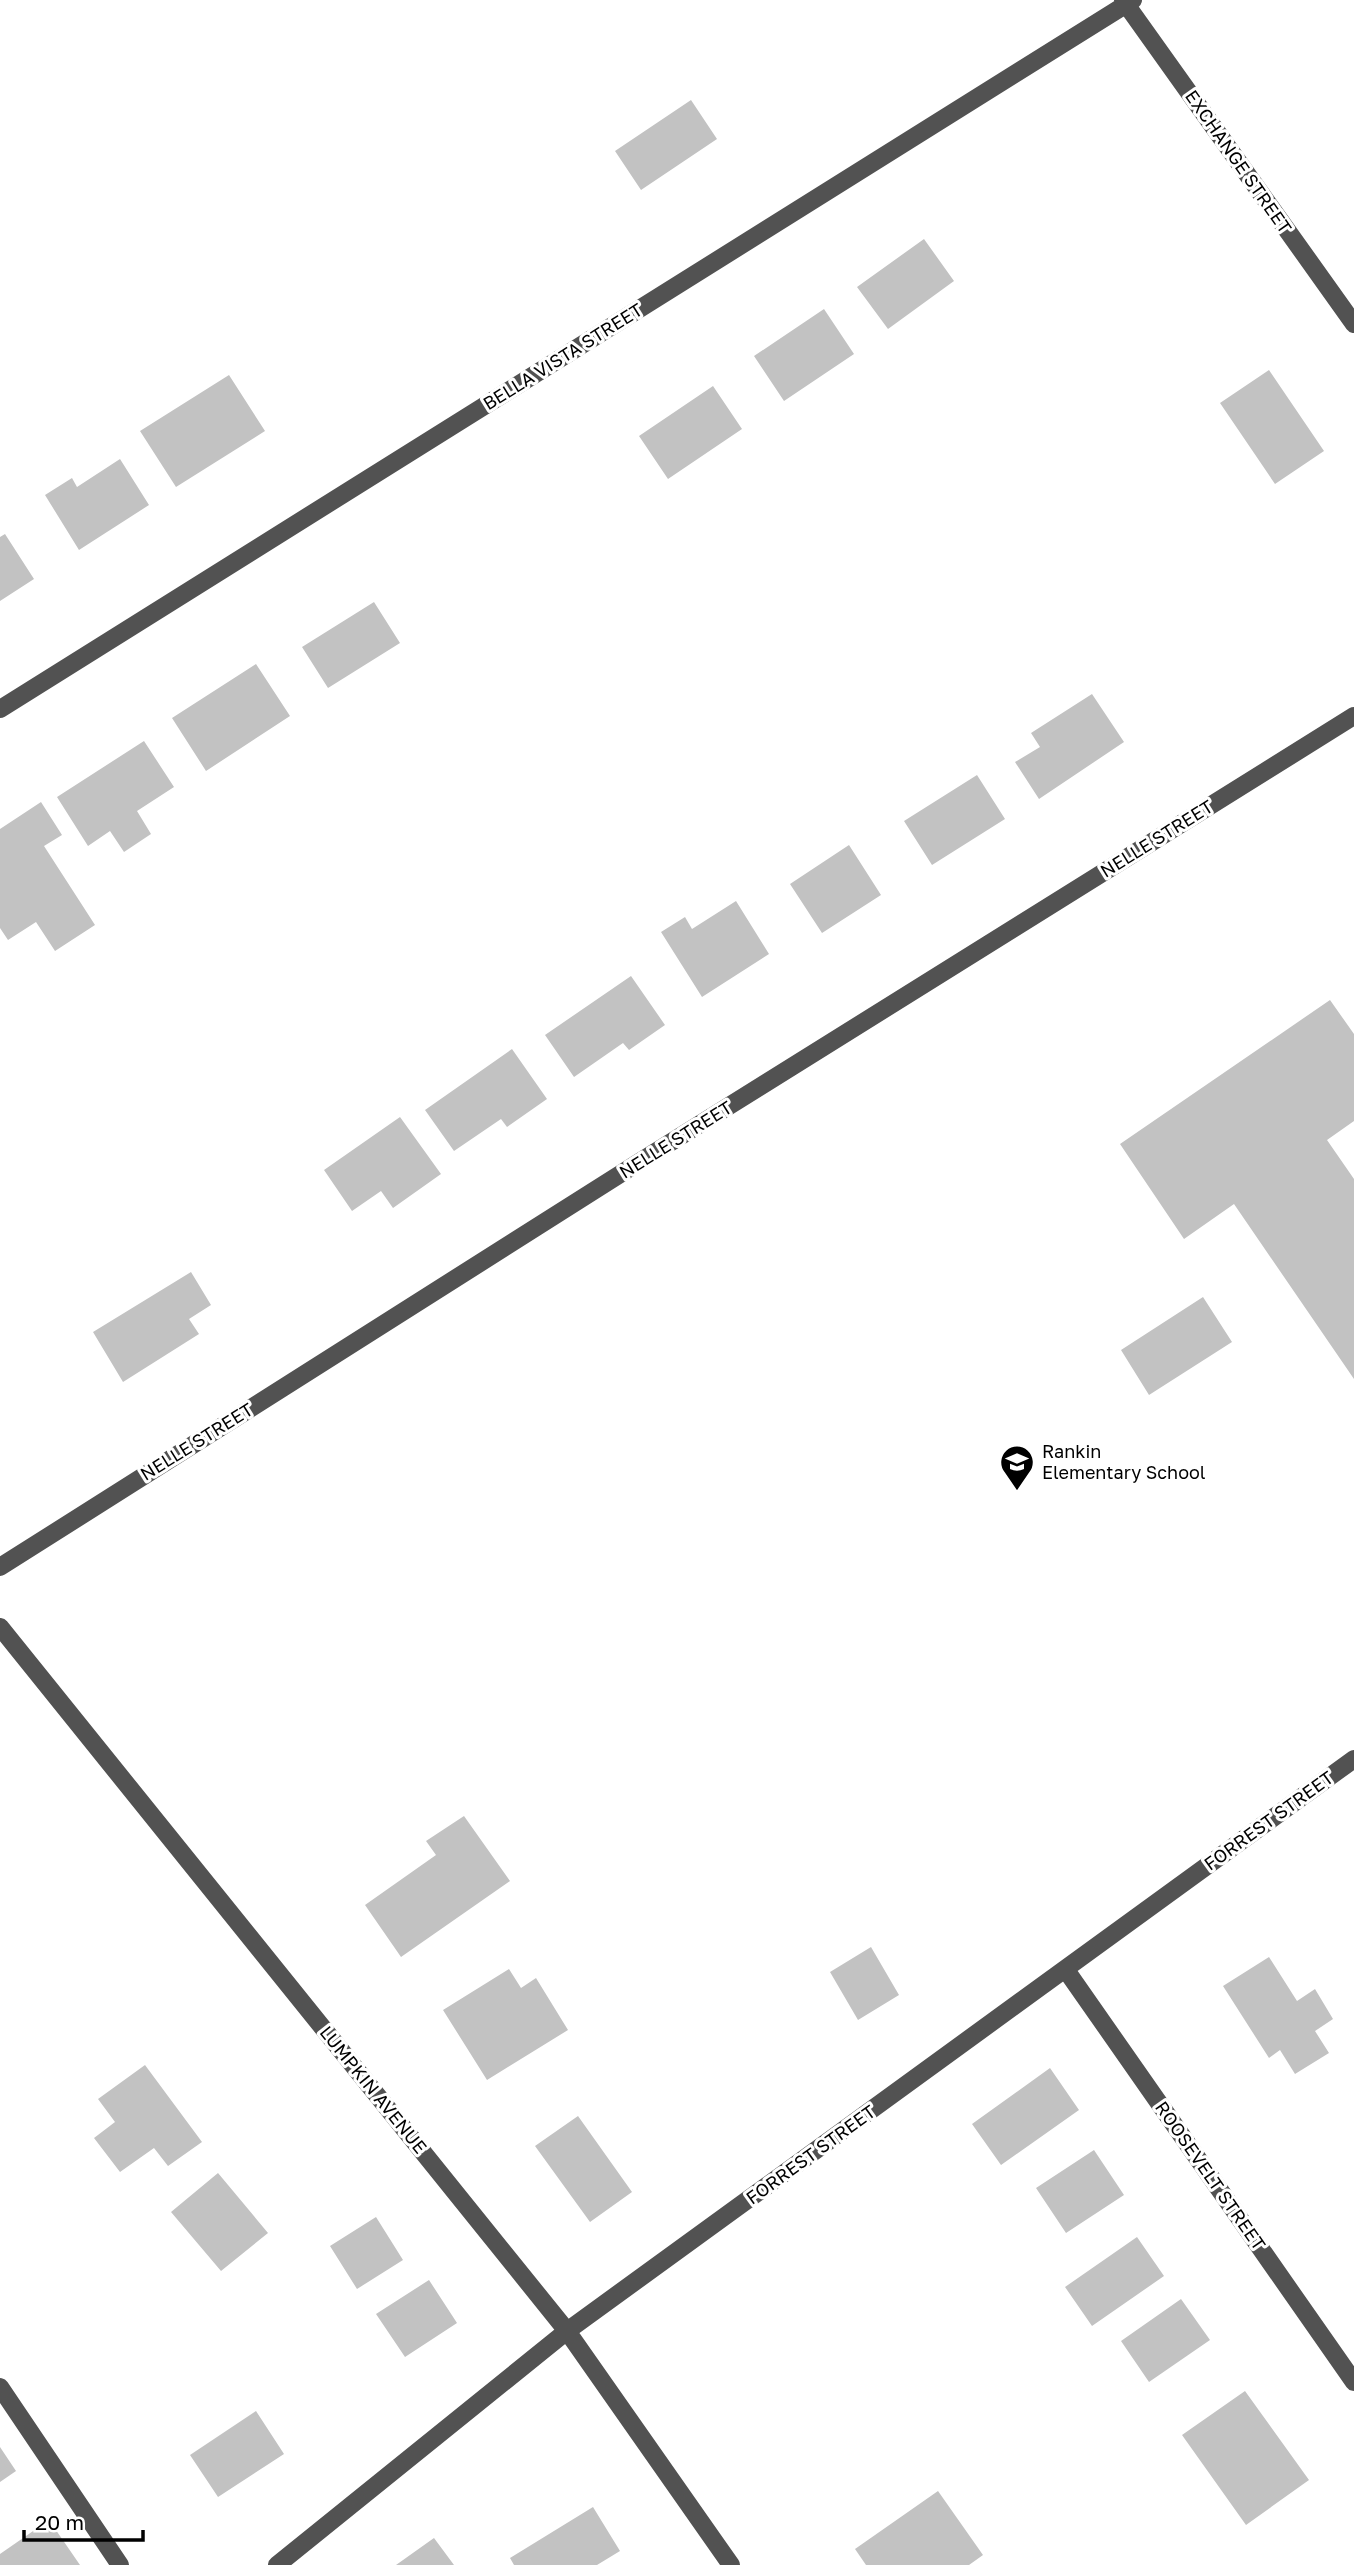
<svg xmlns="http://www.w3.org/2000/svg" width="1354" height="2565" viewBox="0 0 1354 2565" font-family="'Golos Text',sans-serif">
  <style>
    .building { fill: #c2c2c2 }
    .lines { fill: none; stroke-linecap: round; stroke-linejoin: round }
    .minor { stroke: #525252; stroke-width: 18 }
    .labels { text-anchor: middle; stroke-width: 6; stroke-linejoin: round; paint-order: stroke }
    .street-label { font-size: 18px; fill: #000; stroke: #fff }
    .poi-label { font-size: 18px; fill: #000; stroke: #fff; text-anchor: start }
  </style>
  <rect width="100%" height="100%" fill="#fff"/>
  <path class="building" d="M691,100L717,139L641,190L615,151Z
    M924,239L954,281L888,329L857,287Z
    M824,309L854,354L784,401L754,356Z
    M1269,370L1324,451L1275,484L1220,403Z
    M229,375L265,431L176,487L140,431Z
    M713,386L742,429L668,479L639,436Z
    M120,459L149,505L79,550L45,495L72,478L77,487Z
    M5,534L34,579L0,601V537Z
    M374,602L400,643L328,688L302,647Z
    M256,664L290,716L206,771L172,718Z
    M1092,694L1124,742L1039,799L1015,762L1040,747L1031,733Z
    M144,741L174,787L137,811L151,834L124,852L110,831L88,846L57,797Z
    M977,775L1005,819L932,865L904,821Z
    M41,802L62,835L44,846L95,925L55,951L36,922L8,940L0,928V829Z
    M849,845L881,895L822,933L790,884Z
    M736,901L769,954L702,997L661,932L685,917L692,929Z
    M631,976L665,1025L629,1050L623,1043L574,1077L545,1035Z
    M1330,1000L1354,1034V1121L1327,1140L1354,1179V1379L1234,1204L1184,1239L1120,1144Z
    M512,1049L547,1099L507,1127L501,1119L454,1151L425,1110Z
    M400,1117L441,1174L393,1208L381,1191L352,1211L324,1170Z
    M191,1272L211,1305L189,1319L199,1334L123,1382L93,1332Z
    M1203,1297L1232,1342L1149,1395L1121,1350Z
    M464,1816L510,1881L401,1957L365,1905L436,1855L426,1841Z
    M871,1947L899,1995L858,2020L830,1972Z
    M1269,1957L1297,2001L1315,1989L1333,2019L1315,2031L1329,2053L1295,2074L1280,2050L1269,2058L1223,1986Z
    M509,1969L521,1988L536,1978L568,2030L487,2080L443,2010Z
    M145,2065L202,2142L168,2166L154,2148L120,2172L94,2138L115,2122L98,2099Z
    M1050,2068L1079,2110L1001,2165L972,2124Z
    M578,2116L632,2192L590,2222L535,2146Z
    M1094,2150L1124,2195L1066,2233L1036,2188Z
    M218,2173L268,2233L221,2271L171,2212Z
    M376,2217L403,2260L357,2289L330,2246Z
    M1137,2237L1164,2276L1092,2326L1065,2287Z
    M429,2280L457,2323L405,2357L376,2314Z
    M1181,2299L1210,2340L1149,2382L1121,2341Z
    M1245,2391L1309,2480L1246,2525L1182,2435Z
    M256,2411L284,2454L218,2497L190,2455Z
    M0,2447L16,2471L0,2482Z
    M938,2491L983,2555L969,2565H866L855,2549Z
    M593,2507L620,2551L597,2565H514L510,2558Z
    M49,2520L80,2565H0V2554Z
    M434,2538L454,2565H396Z"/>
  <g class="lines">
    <path class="minor" d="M1123,0L1354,324
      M0,709L1133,0
      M0,1567L644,1159L1354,716
      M0,1627L567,2331L731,2565
      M1066,1970L1354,2382
      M0,2387L120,2565
      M277,2565L567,2331L1354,1759"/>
  </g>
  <defs>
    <g id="school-pin" transform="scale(1.75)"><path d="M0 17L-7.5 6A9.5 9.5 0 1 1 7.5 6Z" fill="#000" stroke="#fff"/><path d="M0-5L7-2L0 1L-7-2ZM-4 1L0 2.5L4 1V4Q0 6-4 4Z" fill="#fff"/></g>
  </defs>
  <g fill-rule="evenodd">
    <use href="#school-pin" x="1017" y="1462"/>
  </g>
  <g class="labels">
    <g class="street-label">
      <text transform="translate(1238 162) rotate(55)" y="6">EXCHANGE STREET</text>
      <text transform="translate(563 357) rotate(-32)" y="6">BELLA VISTA STREET</text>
      <text transform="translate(1157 839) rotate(-32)" y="6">NELLE STREET</text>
      <text transform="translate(676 1140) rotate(-32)" y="6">NELLE STREET</text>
      <text transform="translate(197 1442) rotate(-32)" y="6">NELLE STREET</text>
      <text transform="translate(1269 1821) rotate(-36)" y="6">FORREST STREET</text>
      <text transform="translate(373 2090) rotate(51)" y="6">LUMPKIN AVENUE</text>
      <text transform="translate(811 2155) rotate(-36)" y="6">FORREST STREET</text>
      <text transform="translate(1210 2176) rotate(55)" y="6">ROOSEVELT STREET</text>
    </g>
    <g class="poi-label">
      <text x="1042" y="1458">Rankin<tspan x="1042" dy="21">Elementary School</tspan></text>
    </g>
  </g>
  <path d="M24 2530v10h119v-10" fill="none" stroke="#000000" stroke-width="3.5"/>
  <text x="35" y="2530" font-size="21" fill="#000000" stroke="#ffffff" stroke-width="5" paint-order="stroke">20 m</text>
</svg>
